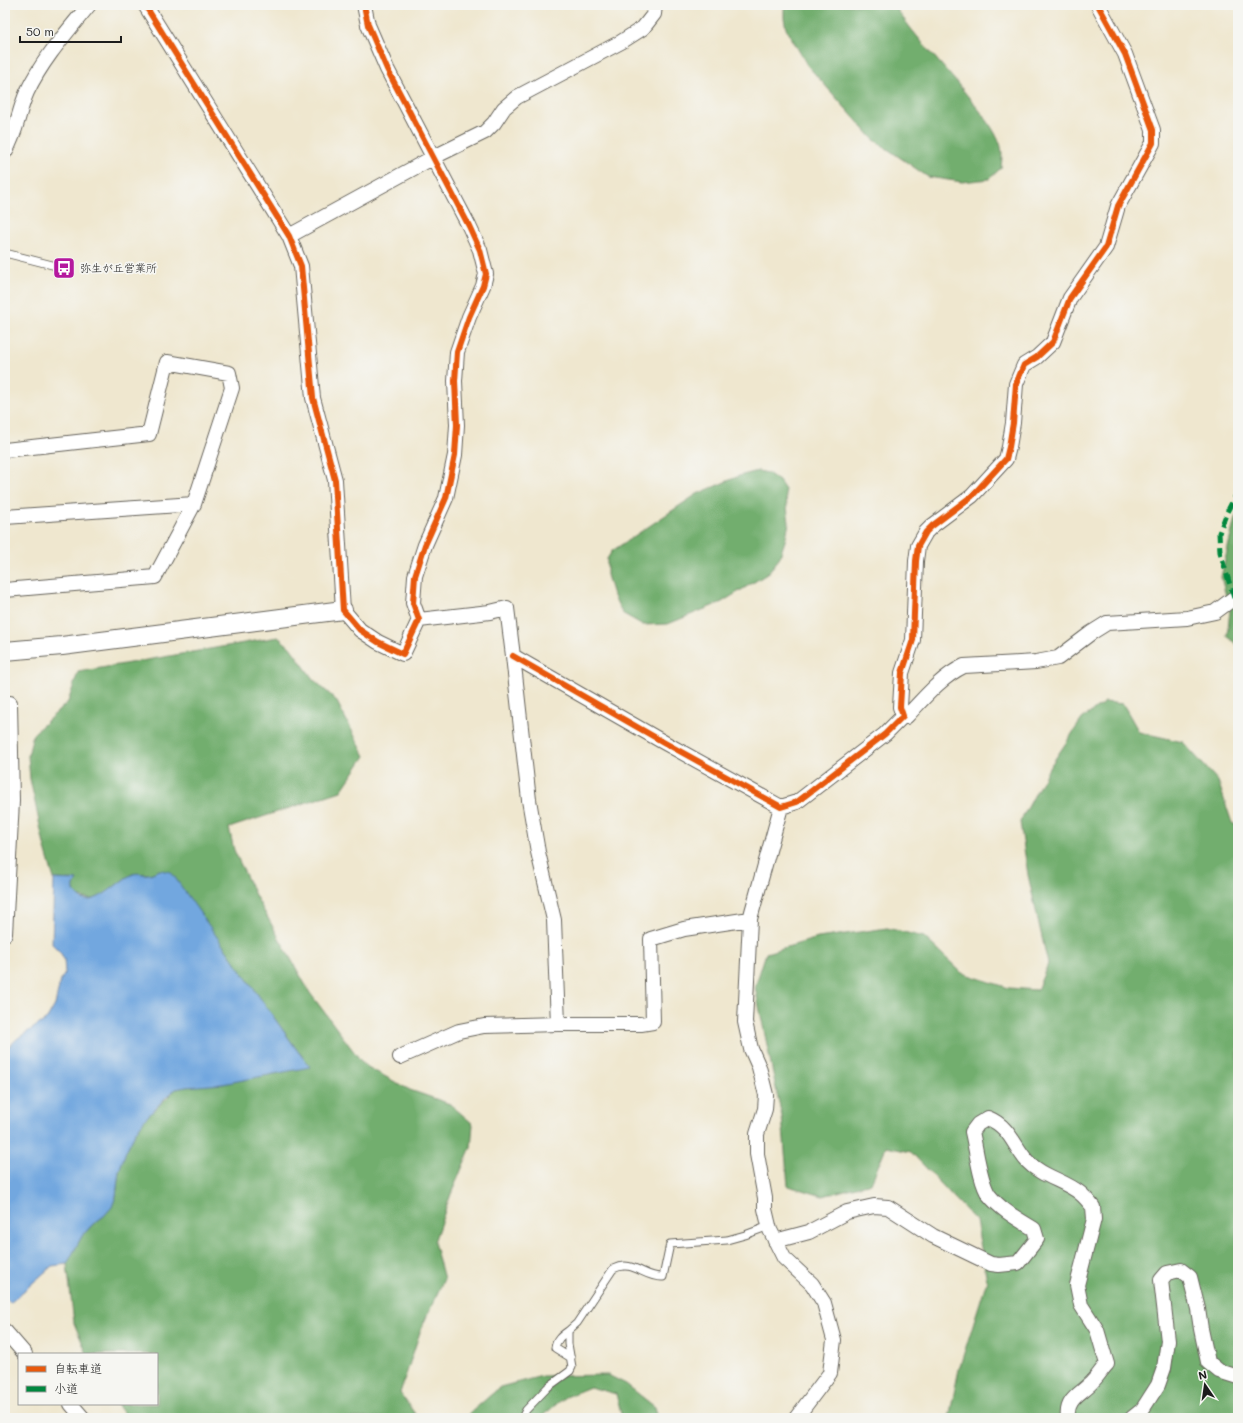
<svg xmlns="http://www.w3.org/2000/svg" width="1243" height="1423" viewBox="0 0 1243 1423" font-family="Mali,'Klee One',sans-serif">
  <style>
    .forest { fill: #72ae6e; stroke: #476545 }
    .water { fill: #72a7df; stroke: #47627e }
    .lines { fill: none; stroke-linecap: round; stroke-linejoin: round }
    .service-casing { stroke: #66635b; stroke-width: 9 }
    .minor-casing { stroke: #66635b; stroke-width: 16 }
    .tertiary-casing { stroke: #66635b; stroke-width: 20 }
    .service { stroke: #fff; stroke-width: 7 }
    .minor { stroke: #fff; stroke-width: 14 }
    .tertiary { stroke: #fff; stroke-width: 18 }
    .quiet { stroke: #00873e; stroke-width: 5; stroke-dasharray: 10 5; stroke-linecap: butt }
    .cycleway-casing { stroke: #f6f6f2; stroke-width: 8 }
    .cycleway { stroke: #e8590c; stroke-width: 6 }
    .labels { text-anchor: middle; stroke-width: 3.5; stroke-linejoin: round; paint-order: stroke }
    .poi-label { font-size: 11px; fill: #1c1c1c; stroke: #f6f6f2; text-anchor: start }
  </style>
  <rect width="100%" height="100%" fill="#f6f6f2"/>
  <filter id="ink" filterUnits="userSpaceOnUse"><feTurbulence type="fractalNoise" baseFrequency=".025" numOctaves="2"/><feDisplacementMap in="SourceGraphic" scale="8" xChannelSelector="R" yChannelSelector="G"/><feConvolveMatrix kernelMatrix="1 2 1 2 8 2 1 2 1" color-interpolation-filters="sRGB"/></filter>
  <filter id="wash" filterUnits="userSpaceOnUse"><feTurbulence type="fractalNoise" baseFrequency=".012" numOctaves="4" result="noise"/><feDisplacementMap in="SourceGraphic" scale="16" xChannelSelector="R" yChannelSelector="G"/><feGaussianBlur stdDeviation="0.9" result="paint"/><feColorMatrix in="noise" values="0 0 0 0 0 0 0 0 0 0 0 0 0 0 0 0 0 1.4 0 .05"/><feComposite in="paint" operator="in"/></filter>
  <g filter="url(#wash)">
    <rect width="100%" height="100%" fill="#efe7cf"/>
    <path class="forest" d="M784,5H894C916,39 946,68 971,100C982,113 992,126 999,141C1003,149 1002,159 1001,168L989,179L962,182L928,177L873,139L807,65L786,28L784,18Z
      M758,471L768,473L779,481L785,490L789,523L785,541L779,559L767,574L722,602L668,624L643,625L622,613L612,592L607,575V559L612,551L697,494L739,476Z
      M1238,513V646L1227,636L1230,611L1221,577L1235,518Z
      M278,637L290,647L313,679L336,700L365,756L341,791L229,828L234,850L255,895L310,993L364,1065L410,1090L450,1104L473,1124L471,1147L451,1194L434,1242L444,1279L421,1329L400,1393L418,1418H127L117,1404H157V1354H87L74,1323L67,1264L82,1236L93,1224L104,1216L116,1196L119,1171L126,1151L135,1133L145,1119L176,1089L192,1085L223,1084L304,1058L297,1050L226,950L160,870C155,872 150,875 145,874C141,874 137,873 133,874C117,880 101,907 81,897C78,896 75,895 74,891C72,887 75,884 76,880L54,879L44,845L30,779L28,756L33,734L68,702L78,672Z
      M1105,702L1123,704L1139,732L1183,742L1218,781L1232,823L1238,826V1418H949L959,1369L987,1280L976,1221L911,1152L886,1147L871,1183L823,1196L788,1186L782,1117L755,987L766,953L818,938L887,928L924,937L962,973L1009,988L1037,990L1048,964L1028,875L1020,822L1049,768L1082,719Z
      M608,1375L626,1384L655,1407L658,1418H622L616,1394L590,1387L565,1397L540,1418H469L470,1413L500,1387L542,1376Z"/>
    <path class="water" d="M160,870L171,872L297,1050L310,1067L223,1084L186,1087L176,1089L169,1094L145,1119L135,1133L126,1151L119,1171L116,1196L112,1207L104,1216L93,1224L82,1236L67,1264L52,1266L10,1303L5,1298V1050L18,1038L47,1019L55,1005L60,982L65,973L64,959L60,952L52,944L54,879L77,880C74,885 72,889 76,894C91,914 119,879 133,874C138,872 143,875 148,874C152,874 156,871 160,870Z"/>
  </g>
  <g filter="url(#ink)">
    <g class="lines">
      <g class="service-casing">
        <path id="service" d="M5,253L64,268
          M568,1331C561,1336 556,1340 555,1348L571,1358
          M522,1418L526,1410L548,1387L570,1371L572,1367L568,1344V1331L577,1323L613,1269C634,1259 643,1278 663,1277L670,1244L727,1240L745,1235L769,1226"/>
      </g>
      <g class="minor-casing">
        <path id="minor" d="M145,5L289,236L301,266L313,398L335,480L343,610L360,630L378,642L403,654L419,620L413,603L415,576L425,545L446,498L455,455L457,425L455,381L457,352L469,317L483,286L486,274L480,250L469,226L387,69L368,25L364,5
          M5,152C17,132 18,112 27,92C42,60 67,32 89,5
          M289,236L434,157L485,132L494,123L504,108L517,97L621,42L643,28L654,14L655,5
          M5,450L149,434L167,362L229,373L232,388L194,504L155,577L5,590
          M5,517L194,504
          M419,620L490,612L507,608L513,656L529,800L538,852L554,920L558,1024
          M513,656L665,743L781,807L797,802L885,734L903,716L900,707L902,673L913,640L916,561L918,546L926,532L932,526L972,496L1006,459L1009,447L1013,423L1016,384L1024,365L1037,357L1053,342L1070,298L1106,247L1118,206L1153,143V130L1125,54L1098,5
          M5,703H10L12,801
          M903,716L906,717C923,699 941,677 964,666L1036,662L1058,658L1091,633L1107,623L1187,618L1215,612L1234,598
          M5,801H12L5,934
          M781,807L750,919L745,1022L751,1049L759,1067L766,1095L765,1109L757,1134V1154L765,1198V1209L770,1230L784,1258L812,1284L824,1303L834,1340L830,1373L796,1418
          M400,1057L459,1031L484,1026L558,1024H641L653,1022L651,939L684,929L750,919
          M775,1241L809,1232L847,1212L874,1206L888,1207L933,1236L991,1264L999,1265L1018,1263L1037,1239L1034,1229C1018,1219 1001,1210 989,1195C980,1183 976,1148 972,1132L978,1124L988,1118C1010,1127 1013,1145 1027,1161C1042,1177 1064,1180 1080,1193C1085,1197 1089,1202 1093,1207L1094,1219L1077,1285L1081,1305L1097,1330L1107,1364C1102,1369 1098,1376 1093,1381C1083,1393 1065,1398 1068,1418
          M5,1331L25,1354
          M71,1404L83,1418
          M1132,1418L1142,1410L1158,1385L1164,1368L1168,1341L1161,1280L1167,1273L1181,1270L1190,1277L1198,1309L1201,1329L1208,1362L1219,1371L1238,1377"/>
      </g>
      <g class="tertiary-casing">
        <path id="tertiary" d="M5,651L62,646L343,610"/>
      </g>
      <use href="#service" class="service"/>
      <use href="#minor" class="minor"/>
      <use href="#tertiary" class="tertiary"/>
      <path class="quiet" d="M1234,598L1220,552L1219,533L1227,512L1238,491"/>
      <g class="cycleway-casing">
        <path id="cycleway" d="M145,5L289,236L301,266L313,398L335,480L343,610L360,630L378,642L403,654L419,620L413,603L415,576L425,545L446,498L455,455L457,425L455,381L457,352L469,317L483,286L486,274L480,250L469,226L387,69L368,25L364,5
          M513,656L665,743L781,807L797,802L885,734L903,716L900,707L902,673L913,640L916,561L918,546L926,532L932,526L972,496L1006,459L1009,447L1013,423L1016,384L1024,365L1037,357L1053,342L1070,298L1106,247L1118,206L1153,143V130L1125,54L1098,5"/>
      </g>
      <use href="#cycleway" class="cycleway"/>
    </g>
  </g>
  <defs>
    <g id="bus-square" transform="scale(1.15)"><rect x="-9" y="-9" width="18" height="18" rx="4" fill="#b5179e" stroke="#f6f6f2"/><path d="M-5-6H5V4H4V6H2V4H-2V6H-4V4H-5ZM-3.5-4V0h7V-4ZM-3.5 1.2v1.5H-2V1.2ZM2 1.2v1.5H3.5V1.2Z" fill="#fff"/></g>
  </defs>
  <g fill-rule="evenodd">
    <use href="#bus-square" x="64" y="268"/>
  </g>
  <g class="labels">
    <g class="poi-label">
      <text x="80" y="272">弥生が丘営業所</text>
    </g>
  </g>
  <rect width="1243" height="1423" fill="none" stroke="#f6f6f2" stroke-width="20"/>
  <rect x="18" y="1353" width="140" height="52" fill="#f6f6f2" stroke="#9f9f9c"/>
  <rect x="26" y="1366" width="20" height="6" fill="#e8590c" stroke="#9f9f9c"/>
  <text x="54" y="1373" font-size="12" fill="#1c1c1c">自転車道</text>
  <rect x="26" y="1386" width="20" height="6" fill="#00873e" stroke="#9f9f9c"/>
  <text x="54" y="1393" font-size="12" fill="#1c1c1c">小道</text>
  <g transform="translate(1205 1385) rotate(347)" stroke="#f6f6f2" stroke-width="3" paint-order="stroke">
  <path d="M0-3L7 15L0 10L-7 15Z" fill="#1c1c1c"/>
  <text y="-6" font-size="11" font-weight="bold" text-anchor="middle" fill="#1c1c1c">N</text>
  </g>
  <path d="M20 36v6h101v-6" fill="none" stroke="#1c1c1c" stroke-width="2"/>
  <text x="26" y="36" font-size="12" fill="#1c1c1c" stroke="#f6f6f2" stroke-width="3" paint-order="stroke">50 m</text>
</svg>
